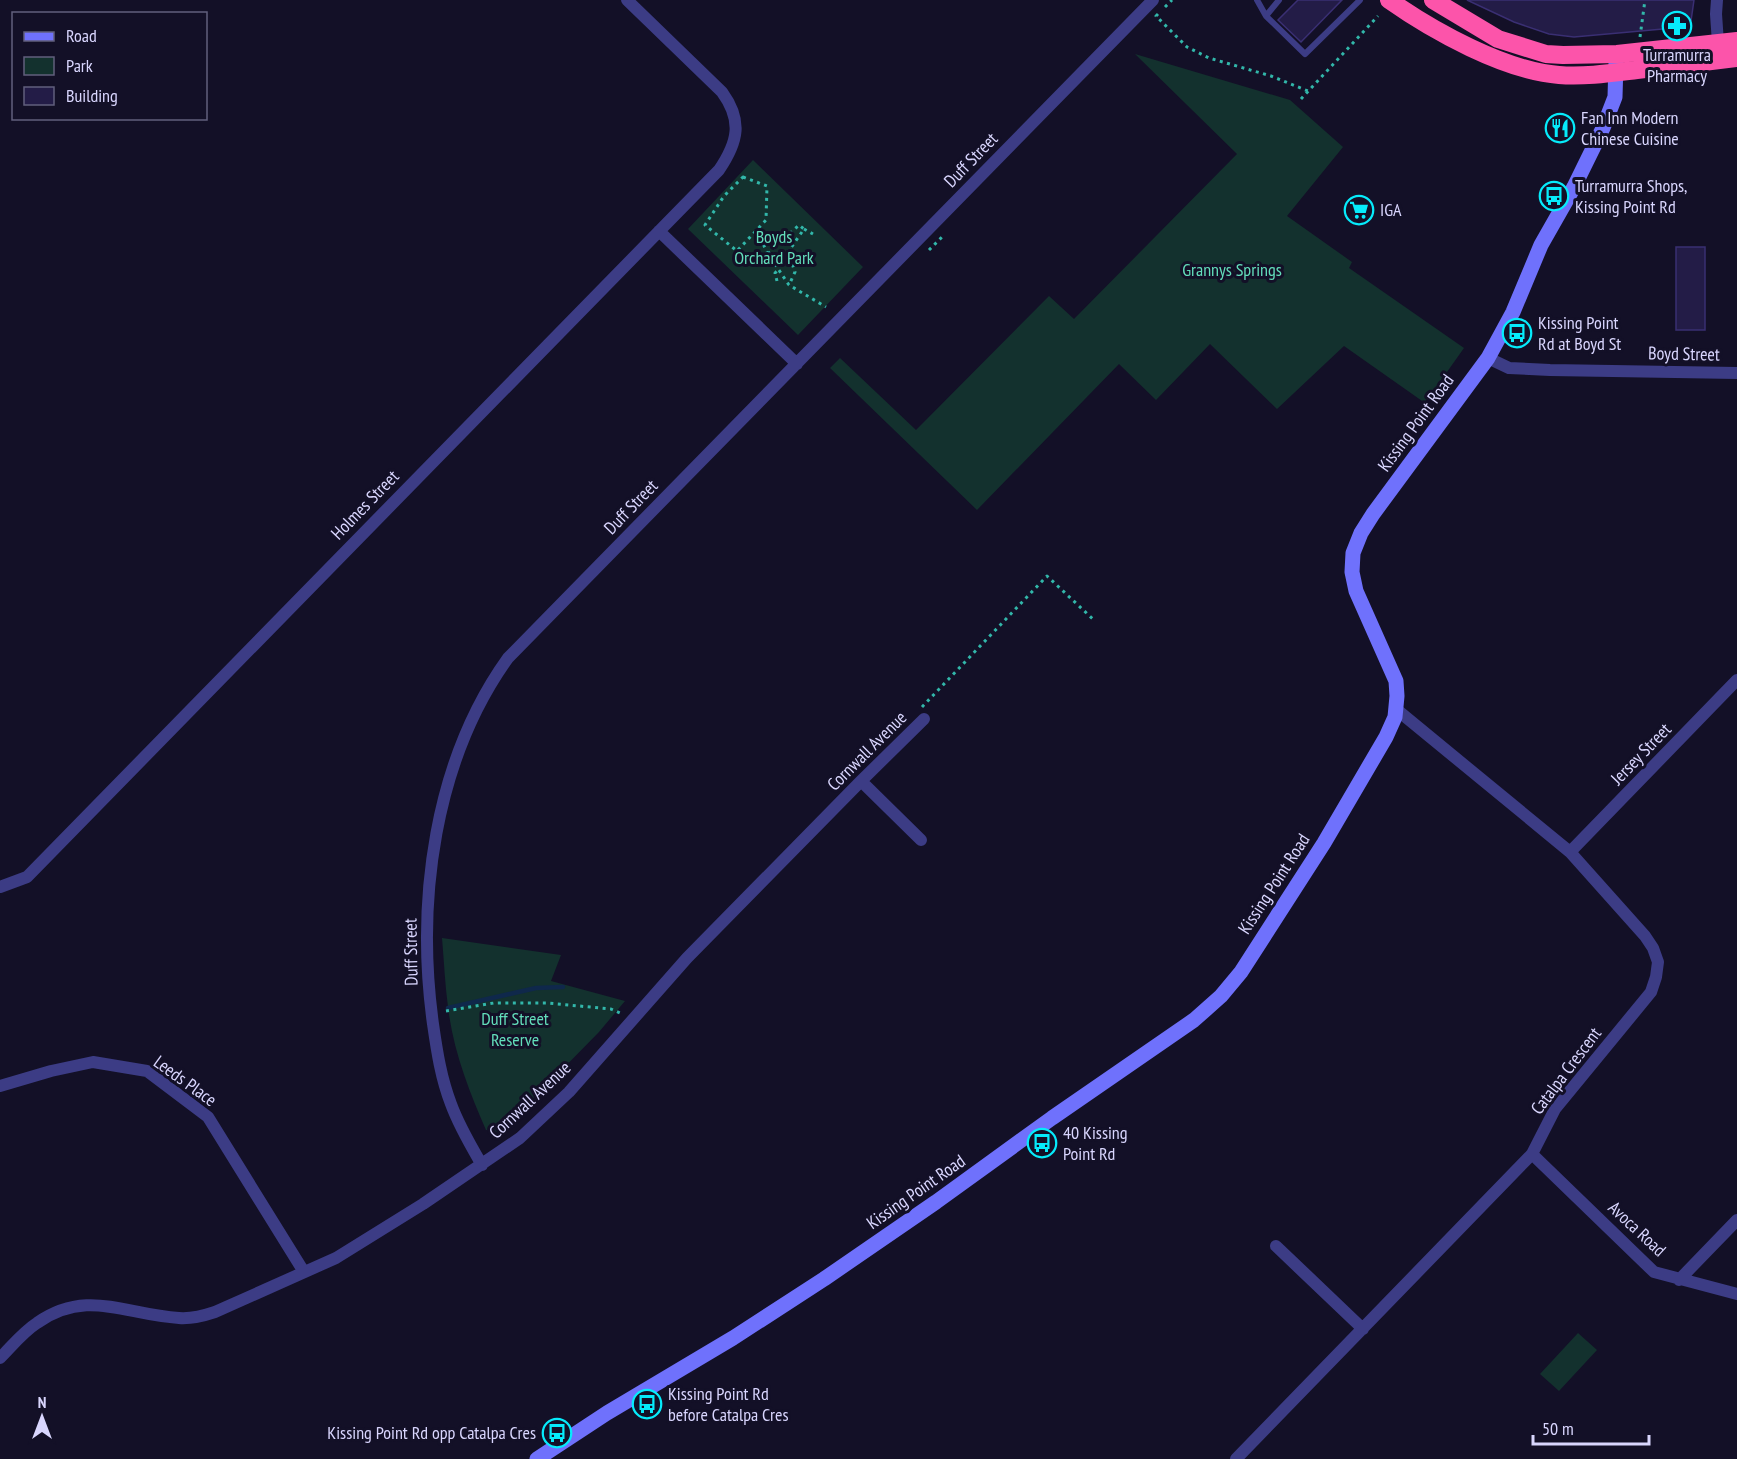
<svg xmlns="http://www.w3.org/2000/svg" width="1737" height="1459" viewBox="0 0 1737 1459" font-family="'PT Sans Narrow',sans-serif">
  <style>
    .green { fill: #13312e }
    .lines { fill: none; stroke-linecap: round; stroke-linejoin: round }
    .stream { stroke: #0f284b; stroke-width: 4.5 }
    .building { fill: #231c47; stroke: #3a2f73; stroke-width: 1.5 }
    .path { stroke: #32b7aa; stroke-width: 3; stroke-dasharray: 3 4.5; stroke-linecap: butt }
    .lane { stroke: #3c3c85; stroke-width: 6 }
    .street { stroke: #3c3c85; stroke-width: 12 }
    .secondary { stroke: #6f71fc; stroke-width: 15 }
    .highway { stroke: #fc54aa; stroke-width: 18 }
    .labels { text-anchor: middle; stroke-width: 6; stroke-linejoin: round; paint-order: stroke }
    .poi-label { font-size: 18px; fill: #d9d6fe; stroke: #131027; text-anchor: start }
    .street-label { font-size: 18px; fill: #d9d6fe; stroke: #131027 }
    .park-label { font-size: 18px; fill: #63debb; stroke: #131027 }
  </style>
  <rect width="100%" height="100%" fill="#131027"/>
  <path class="green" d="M1135,54L1290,100L1343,147L1287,216L1352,262L1349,268L1464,348L1425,403L1344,346L1277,409L1210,344L1156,400L1119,364L977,510L830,368L840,358L916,430L1049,296L1074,319L1237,154Z
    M753,160L863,267L798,335L688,229Z
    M442,938L561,955L551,981L625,1001L599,1032L500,1133L486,1130C469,1091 453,1050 448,1007C445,985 444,961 442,938Z
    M1578,1333L1597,1350L1559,1391L1540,1374Z"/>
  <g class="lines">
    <path class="stream" d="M448,1008L536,988L563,987"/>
  </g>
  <path class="building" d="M1298,0H1342L1301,42L1278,20Z
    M1467,0H1694L1691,21L1685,27L1574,37L1549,34L1514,22Z
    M1676,247H1705V330H1676Z"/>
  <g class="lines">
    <path class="path" d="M1165,7L1172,0
      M1158,14L1156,16L1187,47L1209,58L1271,76L1308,91
      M1640,37L1645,0
      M1301,99L1378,16
      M743,177L767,186L766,220L737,251L705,225L724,196Z
      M804,229L813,234
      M757,231L768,254L789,285L826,307
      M929,250L942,237
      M768,254L799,225L804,229L788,252L795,272L789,285
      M777,281L775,273L779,269
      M922,707L1047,576L1095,621
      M446,1011L494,1003H547L611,1009L622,1014"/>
    <path class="lane" d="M1257,0L1266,16L1305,54L1360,0
      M1266,16L1279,0"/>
    <path class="street" d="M1717,0L1716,14L1718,43
      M659,231L797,364
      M1488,358L1509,368L1550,370L1737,373
      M861,781L921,840
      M1570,852L1737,680
      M0,887L27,877L719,170C738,142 743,121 722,92L627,0
      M0,1086L51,1071L93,1062L147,1071L208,1117L304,1272
      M1532,1154L1654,1272L1737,1294
      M482,1165C471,1146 459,1126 451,1104C441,1078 437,1052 433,1024C416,901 434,761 508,658L1153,0
      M1276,1246L1363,1329
      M1679,1280L1737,1220
      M0,1358C12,1346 23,1332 37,1323C87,1288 125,1315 179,1318C192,1319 203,1316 215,1312L336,1258L423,1204L520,1138L569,1092L687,958L861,781L924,719
      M1236,1459L1532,1154L1555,1109L1651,992L1656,977L1658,962L1653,948L1645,936L1570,852L1396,709"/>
    <path class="secondary" d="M537,1459L607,1413L733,1338L824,1279L936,1202L1052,1118L1194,1020L1221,996L1241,972L1324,843L1386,737L1395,717L1397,696L1396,681L1356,591L1352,572L1353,553L1361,533L1373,514L1488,358L1513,312L1541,245L1574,187L1603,128L1615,97L1616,63"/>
    <path class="highway" d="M1389,0C1433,31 1505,71 1559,75C1585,77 1612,73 1637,70C1670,66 1704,62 1737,58
      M1433,0L1498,39L1546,54L1563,55L1617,54L1737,41"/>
  </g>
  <defs>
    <g id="pharmacy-ring" transform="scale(1.5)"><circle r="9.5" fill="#131027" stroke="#06ebfb" stroke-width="1.5"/><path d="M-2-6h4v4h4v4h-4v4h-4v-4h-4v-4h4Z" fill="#06ebfb"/></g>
    <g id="restaurant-ring" transform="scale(1.5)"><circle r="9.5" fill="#131027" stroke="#06ebfb" stroke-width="1.5"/><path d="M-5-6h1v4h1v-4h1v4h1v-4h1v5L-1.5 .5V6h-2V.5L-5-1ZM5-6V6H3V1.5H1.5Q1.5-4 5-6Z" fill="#06ebfb"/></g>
    <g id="bus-ring" transform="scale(1.5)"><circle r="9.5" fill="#131027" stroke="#06ebfb" stroke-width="1.5"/><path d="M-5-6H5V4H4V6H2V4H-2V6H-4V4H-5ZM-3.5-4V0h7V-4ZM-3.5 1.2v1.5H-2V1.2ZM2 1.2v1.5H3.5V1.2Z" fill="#06ebfb"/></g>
    <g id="supermarket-ring" transform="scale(1.5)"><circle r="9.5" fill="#131027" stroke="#06ebfb" stroke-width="1.5"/><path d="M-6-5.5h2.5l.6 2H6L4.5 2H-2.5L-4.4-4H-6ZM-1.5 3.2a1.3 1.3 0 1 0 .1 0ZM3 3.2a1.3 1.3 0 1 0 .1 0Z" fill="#06ebfb"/></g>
  </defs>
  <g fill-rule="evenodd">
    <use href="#pharmacy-ring" x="1677" y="26"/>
    <use href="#restaurant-ring" x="1560" y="128"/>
    <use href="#bus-ring" x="1554" y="196"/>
    <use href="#supermarket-ring" x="1359" y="210"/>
    <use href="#bus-ring" x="1517" y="333"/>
    <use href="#bus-ring" x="1042" y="1143"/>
    <use href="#bus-ring" x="647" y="1404"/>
    <use href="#bus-ring" x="557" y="1433"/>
  </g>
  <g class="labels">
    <g class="poi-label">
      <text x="1677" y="61" text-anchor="middle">Turramurra<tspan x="1677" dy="21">Pharmacy</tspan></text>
      <text x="1581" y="124">Fan Inn Modern<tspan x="1581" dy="21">Chinese Cuisine</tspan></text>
      <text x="1575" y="192">Turramurra Shops,<tspan x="1575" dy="21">Kissing Point Rd</tspan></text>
      <text x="1380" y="216">IGA</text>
      <text x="1538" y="329">Kissing Point<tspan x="1538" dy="21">Rd at Boyd St</tspan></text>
      <text x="1063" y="1139">40 Kissing<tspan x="1063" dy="21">Point Rd</tspan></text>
      <text x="668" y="1400">Kissing Point Rd<tspan x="668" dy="21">before Catalpa Cres</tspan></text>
      <text x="536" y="1439" text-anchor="end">Kissing Point Rd opp Catalpa Cres</text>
    </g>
    <g class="street-label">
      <text transform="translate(971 160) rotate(-46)" y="6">Duff Street</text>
      <text transform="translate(1684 354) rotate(1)" y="6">Boyd Street</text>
      <text transform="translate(1416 423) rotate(-54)" y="6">Kissing Point Road</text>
      <text transform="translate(365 505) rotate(-46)" y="6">Holmes Street</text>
      <text transform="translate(631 507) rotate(-46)" y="6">Duff Street</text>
      <text transform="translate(867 751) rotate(-45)" y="6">Cornwall Avenue</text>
      <text transform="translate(1641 754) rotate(-46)" y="6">Jersey Street</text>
      <text transform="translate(1274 884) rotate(-57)" y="6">Kissing Point Road</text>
      <text transform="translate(411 952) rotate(-91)" y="6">Duff Street</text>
      <text transform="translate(1566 1071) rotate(-53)" y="6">Catalpa Crescent</text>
      <text transform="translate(185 1081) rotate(36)" y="6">Leeds Place</text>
      <text transform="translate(530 1100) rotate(-43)" y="6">Cornwall Avenue</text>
      <text transform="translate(916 1192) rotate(-35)" y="6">Kissing Point Road</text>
      <text transform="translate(1637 1229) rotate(43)" y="6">Avoca Road</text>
    </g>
    <g class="park-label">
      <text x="774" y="243">Boyds<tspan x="774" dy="21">Orchard Park</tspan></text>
      <text x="1232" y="276">Grannys Springs</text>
      <text x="515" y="1025">Duff Street<tspan x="515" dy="21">Reserve</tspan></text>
    </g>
  </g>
  <rect x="12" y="12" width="195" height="108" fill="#131027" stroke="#625f7d" stroke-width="1.5"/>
  <rect x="24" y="32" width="30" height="9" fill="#6f71fc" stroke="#625f7d" stroke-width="1.5"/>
  <text x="66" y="42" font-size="18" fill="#d9d6fe">Road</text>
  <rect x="24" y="57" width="30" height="18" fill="#13312e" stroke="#625f7d" stroke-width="1.5"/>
  <text x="66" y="72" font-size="18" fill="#d9d6fe">Park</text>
  <rect x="24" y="87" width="30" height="18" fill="#231c47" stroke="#625f7d" stroke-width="1.5"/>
  <text x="66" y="102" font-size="18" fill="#d9d6fe">Building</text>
  <g transform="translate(42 1417)" stroke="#131027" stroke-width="4.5" paint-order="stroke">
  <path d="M0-4.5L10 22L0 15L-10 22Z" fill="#d9d6fe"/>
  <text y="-9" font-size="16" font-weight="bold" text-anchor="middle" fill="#d9d6fe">N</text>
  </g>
  <path d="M1533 1435v9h116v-9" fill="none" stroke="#d9d6fe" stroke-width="3"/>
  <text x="1542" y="1435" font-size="18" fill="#d9d6fe" stroke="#131027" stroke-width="4.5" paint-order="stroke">50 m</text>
</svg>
